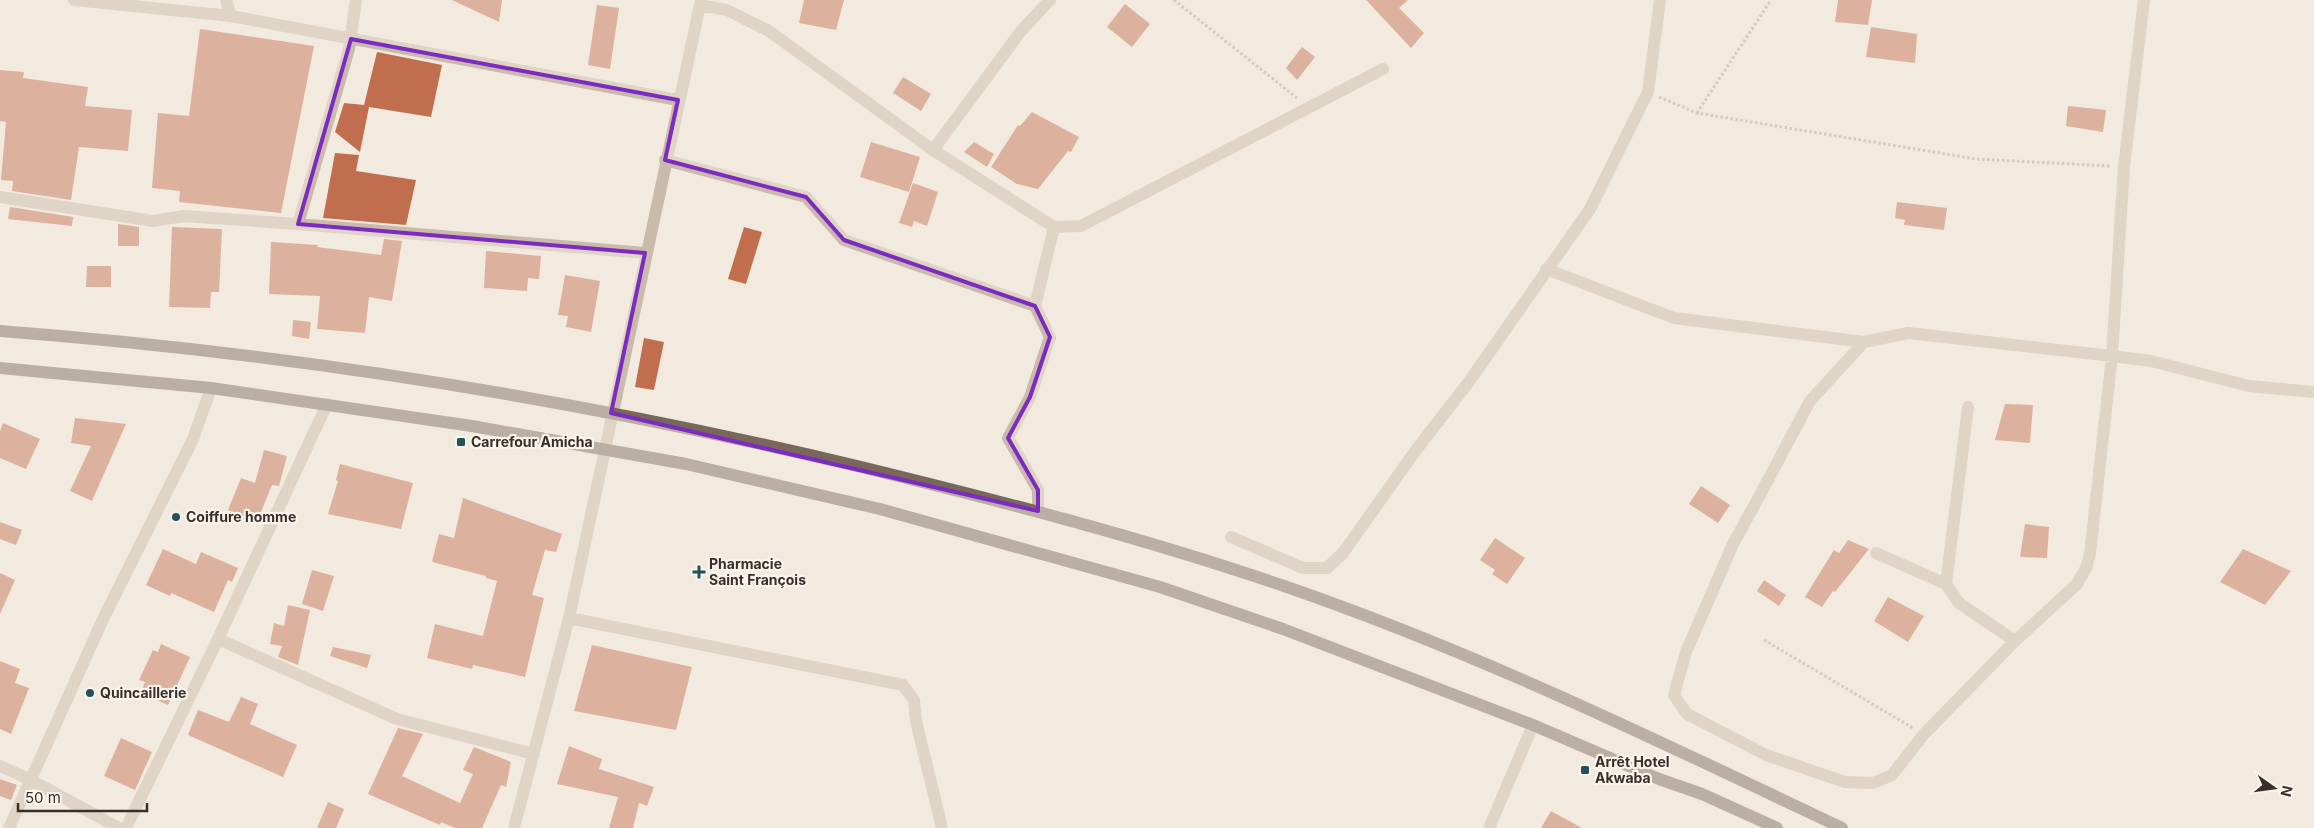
<svg xmlns="http://www.w3.org/2000/svg" width="2314" height="828" viewBox="0 0 2314 828" font-family="Inter,sans-serif">
  <style>
    .building { fill: #c16e4f }
    .lines { fill: none; stroke-linecap: round; stroke-linejoin: round }
    .path { stroke: #b6a496; stroke-width: 3; stroke-dasharray: 2.5 2.5; stroke-linecap: butt }
    .minor { stroke: #cabaab; stroke-width: 12 }
    .major { stroke: #79675c; stroke-width: 12 }
    .marked { fill: none; stroke: #7b2cbf; stroke-width: 4; stroke-linejoin: round }
    .poi-dot { fill: #215358; stroke: #faf4ec; stroke-width: 2 }
    .labels { text-anchor: middle; stroke-width: 4.5; stroke-linejoin: round; paint-order: stroke }
    .poi-label { font-size: 14px; font-weight: bold; fill: #382f2a; stroke: #faf4ec; text-anchor: start }
  </style>
  <rect width="100%" height="100%" fill="#f2eadf"/>
  <path class="building" d="M452,0H502L499,22Z
    M804,0H844L836,30L799,23Z
    M1366,0H1408L1399,8L1424,33L1411,48Z
    M1838,0H1872L1868,25L1835,22Z
    M1125,4L1150,24L1132,47L1107,27Z
    M597,5L619,8L610,69L588,65Z
    M1871,27L1917,34L1915,63L1866,57Z
    M200,29L314,46L281,213L179,202L180,191L152,188L158,113L189,116Z
    M1302,47L1315,57L1297,80L1286,68Z
    M377,52L442,65L431,117L369,107L360,152L335,132L344,103L364,105Z
    M0,70L24,72L23,78L88,87L85,106L132,110L128,151L79,147L71,200L12,191L13,181L1,180L6,122L0,121Z
    M903,77L931,94L921,111L893,93Z
    M2068,106L2106,110L2103,132L2066,126Z
    M1032,112L1079,137L1071,152L1068,151L1038,189L1017,184L991,167L1018,125L1020,126Z
    M871,142L920,157L909,192L860,177Z
    M974,142L994,154L987,167L964,152Z
    M335,153L359,155L356,171L416,180L406,225L323,218Z
    M913,183L938,192L927,226L914,221L912,227L899,223Z
    M1897,202L1947,208L1944,230L1904,225L1905,220L1895,218Z
    M10,207L73,217L72,226L8,219Z
    M118,224L139,227V246H118Z
    M172,227L222,229L219,292H211L210,308L169,307Z
    M744,227L762,232L746,284L728,279Z
    M384,239L402,241L392,301L369,297L365,333L317,329L320,296L269,294L271,242L318,245L317,247L381,255Z
    M486,251L541,256L539,279L528,278L527,291L484,288Z
    M87,266H111V287H86Z
    M565,275L600,281L591,332L566,327L568,316L558,315Z
    M293,320L311,322L309,339L292,336Z
    M644,338L664,342L654,390L635,387Z
    M2005,404L2033,405L2030,443L1995,440Z
    M75,418L126,424L92,501L70,491L91,446L71,443Z
    M3,423L40,439L26,469L0,458V431Z
    M264,450L287,456L279,486L272,485L257,522L228,510L241,478L255,483Z
    M340,464L413,483L401,529L328,514L338,481L336,480Z
    M1701,486L1730,505L1718,523L1689,504Z
    M463,498L562,534L556,552L545,550L532,595L544,598L525,677L473,665L472,669L427,658L435,624L483,636L497,581L486,578V576L432,562L439,534L454,538Z
    M0,522L22,530L16,545L0,539Z
    M2025,524L2049,527L2047,558L2020,557Z
    M1495,538L1525,558L1507,584L1492,574L1495,570L1480,560Z
    M1848,540L1869,549L1835,592L1833,591L1822,607L1805,597L1834,550L1839,553Z
    M163,549L196,564L201,552L238,568L232,582L228,580L214,612L171,593L170,596L146,585Z
    M2243,549L2291,571L2265,605L2220,582Z
    M312,570L334,576L323,611L302,604Z
    M0,573L15,580L0,614Z
    M1764,580L1786,595L1779,606L1757,591Z
    M1888,597L1924,616L1908,642L1874,621Z
    M288,605L310,610L298,665L278,657L282,646L270,644L274,623L284,626Z
    M161,644L190,657L168,705L141,693L145,682L139,680L153,650L158,652Z
    M592,645L692,667L676,730L574,711Z
    M333,647L371,655L367,668L330,656Z
    M0,661L20,669L15,683L29,688L11,734L0,729Z
    M241,697L258,704L250,724L297,745L283,777L188,735L198,710L229,722Z
    M398,728L423,734L402,776L460,803L473,774L463,770L474,747L511,762L506,787L501,785L482,828H455L441,822L440,825L368,794Z
    M121,738L152,752L135,790L104,776Z
    M569,746L602,759L599,769L654,787L647,806L639,803L633,828H609L618,797L557,784Z
    M0,779L17,785L11,800L0,796Z
    M328,802L344,809L336,828H317Z
    M1551,811L1582,828H1541Z"/>
  <g class="lines">
    <path class="path" d="M1174,0L1297,98
      M1659,97L1697,113L1976,159L2111,166
      M1697,113L1771,0
      M1764,640L1913,728"/>
    <path class="minor" d="M74,0L231,16L226,0
      M700,5L727,10L769,31L933,150L1054,227L1035,306L1050,337L1030,397L1008,438L1038,490V511
      M231,16L678,100
      M933,150L1021,31L1050,0
      M665,160L806,197L844,240L1035,306
      M0,197L153,221L184,216L298,224L349,49L356,0
      M298,224L645,253
      M1054,227L1081,226L1383,69
      M1546,269L1674,318L1864,342L1908,333L2112,356L2151,361L2249,386L2314,392
      M1864,342L1810,401L1761,493L1733,544L1686,652L1674,695L1687,714L1766,755L1845,782L1873,783L1892,775L1924,734L2015,641L2077,584L2086,568L2090,554L2112,356L2124,167L2144,0
      M1968,407L1946,584L1959,603L2015,641
      M1231,537L1303,568H1327L1343,553L1416,450L1468,383L1590,209L1648,92L1660,0
      M1876,553L1946,584
      M569,618L903,685L914,700L916,721L942,828
      M218,639L397,719L534,754
      M0,766L31,780L119,828
      M9,828L104,617L193,439L211,388
      M126,828L218,639L327,404
      M514,828L569,618L701,0
      M1489,828L1533,725"/>
    <path class="major" d="M0,331C289,353 575,399 857,466C1001,501 1144,538 1284,586C1476,652 1659,741 1842,828
      M0,368L211,388L472,426L686,464L880,509L1160,587L1283,629L1533,725L1659,779L1702,794L1777,828"/>
  </g>
  <path d="M0 0H2314V828H0ZM351,39L678,100L665,160L806,197L844,240L1035,306L1050,337L1030,397L1008,438L1038,490V511L611,413L645,253L298,224Z" fill="#f2eadf" fill-opacity=".55" fill-rule="evenodd"/>
  <path class="marked" d="M351,39L678,100L665,160L806,197L844,240L1035,306L1050,337L1030,397L1008,438L1038,490V511L611,413L645,253L298,224Z"/>
  <g class="poi-dot">
    <rect x="456" y="437" width="10" height="10" rx="2.5"/>
    <circle cx="176" cy="517" r="5"/>
    <path d="M696.5 564.5h5v5h5v5h-5v5h-5v-5h-5v-5h5z"/>
    <circle cx="90" cy="693" r="5"/>
    <rect x="1580" y="765" width="10" height="10" rx="2.5"/>
  </g>
  <g class="labels">
    <g class="poi-label">
      <text x="471" y="447">Carrefour Amicha</text>
      <text x="186" y="522">Coiffure homme</text>
      <text x="709" y="569">Pharmacie<tspan x="709" dy="16">Saint François</tspan></text>
      <text x="100" y="698">Quincaillerie</text>
      <text x="1595" y="767">Arrêt Hotel<tspan x="1595" dy="16">Akwaba</tspan></text>
    </g>
  </g>
  <g transform="translate(2274 788) rotate(104)" stroke="#faf4ec" stroke-width="4" paint-order="stroke">
  <path d="M0-4L9 19L0 12L-9 19Z" fill="#382f2a"/>
  <text y="-8" font-size="14" font-weight="bold" text-anchor="middle" fill="#382f2a">N</text>
  </g>
  <path d="M18 803v8h129v-8" fill="none" stroke="#382f2a" stroke-width="2.5"/>
  <text x="25" y="803" font-size="15" fill="#382f2a" stroke="#faf4ec" stroke-width="4" paint-order="stroke">50 m</text>
</svg>
